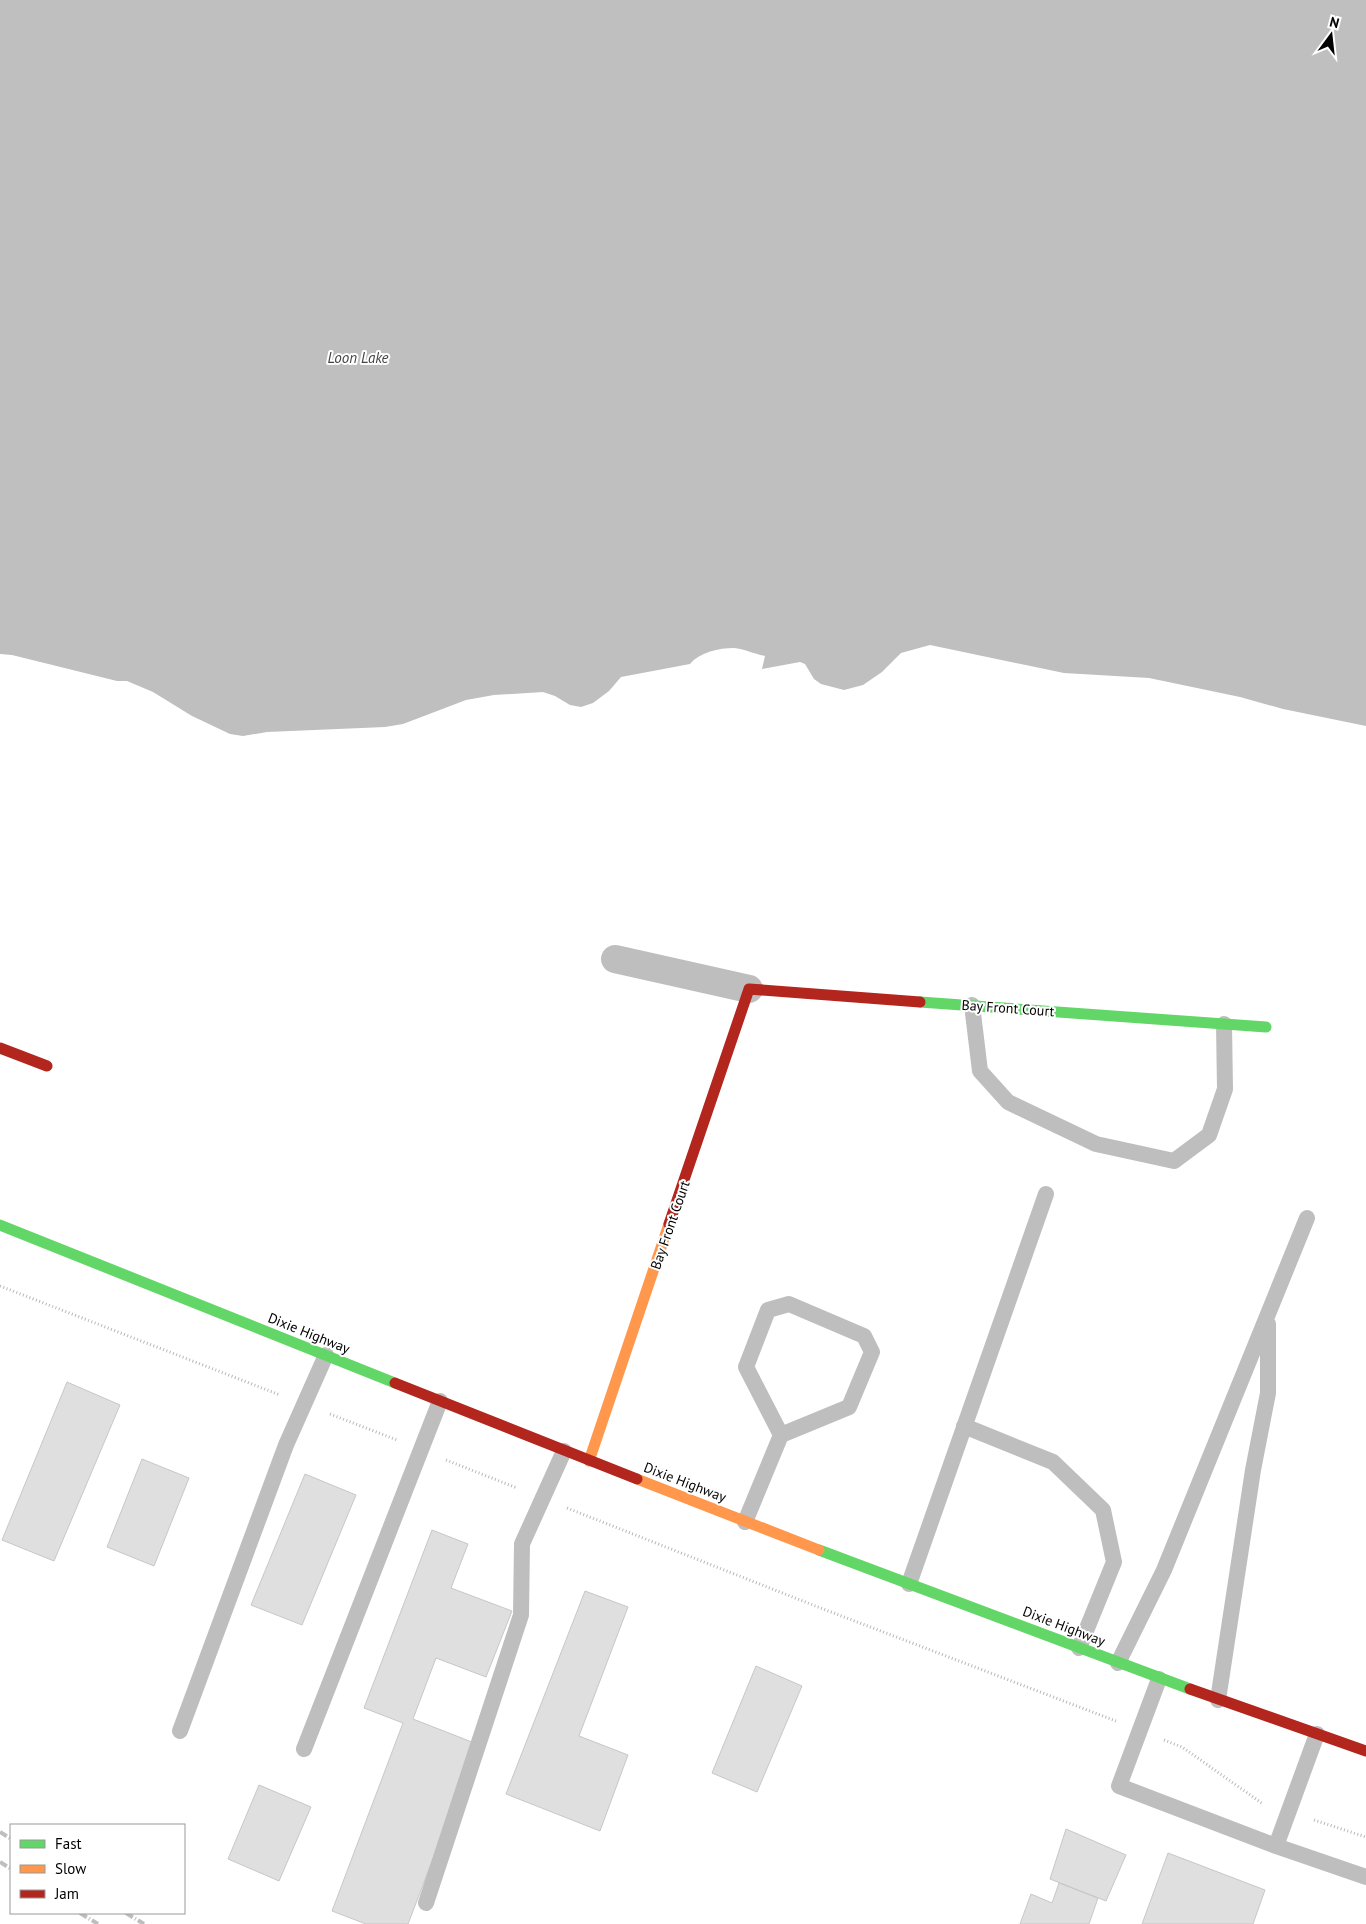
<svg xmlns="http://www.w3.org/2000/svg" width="1366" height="1924" viewBox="0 0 1366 1924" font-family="'PT Sans',sans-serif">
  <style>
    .water { fill: #bfbfbf }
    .building { fill: #dfdfdf; stroke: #c7c7c7 }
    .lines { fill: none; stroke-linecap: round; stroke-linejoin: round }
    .path { stroke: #b9b9b9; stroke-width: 3; stroke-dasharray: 1 2.5; stroke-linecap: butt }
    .lane { stroke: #bebebe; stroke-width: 16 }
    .street { stroke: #bebebe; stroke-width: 28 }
    .fast { stroke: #63d668; stroke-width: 11 }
    .slow { stroke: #ff974d; stroke-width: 11 }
    .jam { stroke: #b3261e; stroke-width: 11 }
    .rail { stroke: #bebebe; stroke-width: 4; stroke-dasharray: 8 2.5 1 2.5; stroke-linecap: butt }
    .labels { text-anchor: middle; stroke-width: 4; stroke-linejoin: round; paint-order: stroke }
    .street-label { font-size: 14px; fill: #000; stroke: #fff }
    .water-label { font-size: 15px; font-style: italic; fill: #444; stroke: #fff }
  </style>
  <rect width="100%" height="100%" fill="#fff"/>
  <path class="water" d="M0,0H1366V726L1283,709L1240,697L1149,678L1064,673L930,645L901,653L882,672L863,685L844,690L821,684L814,679L805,664L800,662L762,669L765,656C755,654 744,649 734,648C719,648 700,652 690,664L621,677L609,691L593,703L581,707L570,705L555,696L543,692L494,695L466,700L403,724L385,727L267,732L243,736L230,734L192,716L153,692L127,681H117L12,655L0,654Z"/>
  <path class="building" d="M67,1382L120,1405L54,1561L2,1540Z
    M142,1459L189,1478L154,1566L107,1547Z
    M305,1474L356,1495L302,1625L251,1605Z
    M432,1530L468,1544L451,1588L512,1611L486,1677L436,1658L413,1719L477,1744L408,1924H366L332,1911L403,1723L364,1708Z
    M585,1591L628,1607L579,1736L628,1755L600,1831L506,1794Z
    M756,1666L802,1686L757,1792L712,1773Z
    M259,1785L311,1807L279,1881L228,1859Z
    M1066,1829L1126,1855L1106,1901L1050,1879Z
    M1168,1853L1265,1890L1253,1924H1142Z
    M1059,1883L1098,1898L1089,1924H1020L1031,1894L1052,1903Z"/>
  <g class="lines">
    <path class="path" d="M0,1286L280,1395
      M330,1414L397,1440
      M446,1460L517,1488
      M567,1508L818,1607L1116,1721
      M1164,1740L1182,1747L1263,1804
      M1314,1820L1366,1837"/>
    <path class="lane" d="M972,1005L980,1071L1008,1102L1096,1144L1174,1161L1209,1135L1225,1089L1224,1024
      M964,1426L1053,1462L1103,1510L1114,1562L1079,1648
      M745,1522L781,1435L746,1367L768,1310L789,1304L864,1336L872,1352L849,1407L781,1435
      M909,1584L1046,1194
      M1118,1663L1164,1570L1307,1218
      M1159,1679L1119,1786L1276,1846
      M1218,1700L1253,1470L1268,1393V1324
      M180,1731L286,1445L326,1355
      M1317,1734L1276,1846L1366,1877
      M304,1749L440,1401
      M426,1903L521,1615L522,1544L564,1451"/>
    <path class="street" d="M615,959L749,989"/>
    <path class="fast" d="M920,1002L1266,1027
      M0,1225L395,1383
      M819,1550L1190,1689"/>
    <path class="slow" d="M589,1461L669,1224
      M637,1479L819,1550"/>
    <path class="jam" d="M0,1048L47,1066
      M669,1224L749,989L920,1002
      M395,1383L637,1479
      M1190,1689L1366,1751"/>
    <path class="rail" d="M0,1832L11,1839
      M0,1862L11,1869
      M80,1913L98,1924
      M126,1913L144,1924"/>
  </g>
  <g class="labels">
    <g class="street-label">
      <text transform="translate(1008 1008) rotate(4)" y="5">Bay Front Court</text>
      <text transform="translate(670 1225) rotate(-71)" y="5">Bay Front Court</text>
      <text transform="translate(309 1333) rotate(22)" y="5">Dixie Highway</text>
      <text transform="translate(685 1482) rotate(21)" y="5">Dixie Highway</text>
      <text transform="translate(1064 1626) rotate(21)" y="5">Dixie Highway</text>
    </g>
    <g class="water-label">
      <text x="358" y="363">Loon Lake</text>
    </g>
  </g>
  <rect x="10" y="1824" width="175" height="90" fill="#ffffff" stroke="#999999"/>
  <rect x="20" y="1840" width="25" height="8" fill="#63d668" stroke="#999999"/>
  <text x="55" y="1849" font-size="15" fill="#000000">Fast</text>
  <rect x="20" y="1865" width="25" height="8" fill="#ff974d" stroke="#999999"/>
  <text x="55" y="1874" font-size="15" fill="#000000">Slow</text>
  <rect x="20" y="1890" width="25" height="8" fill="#b3261e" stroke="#999999"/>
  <text x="55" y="1899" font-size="15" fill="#000000">Jam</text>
  <g transform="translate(1331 35) rotate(15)" stroke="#ffffff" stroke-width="4" paint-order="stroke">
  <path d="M0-4L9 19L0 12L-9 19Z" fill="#000000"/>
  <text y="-8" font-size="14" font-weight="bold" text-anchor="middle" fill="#000000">N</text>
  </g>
</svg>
